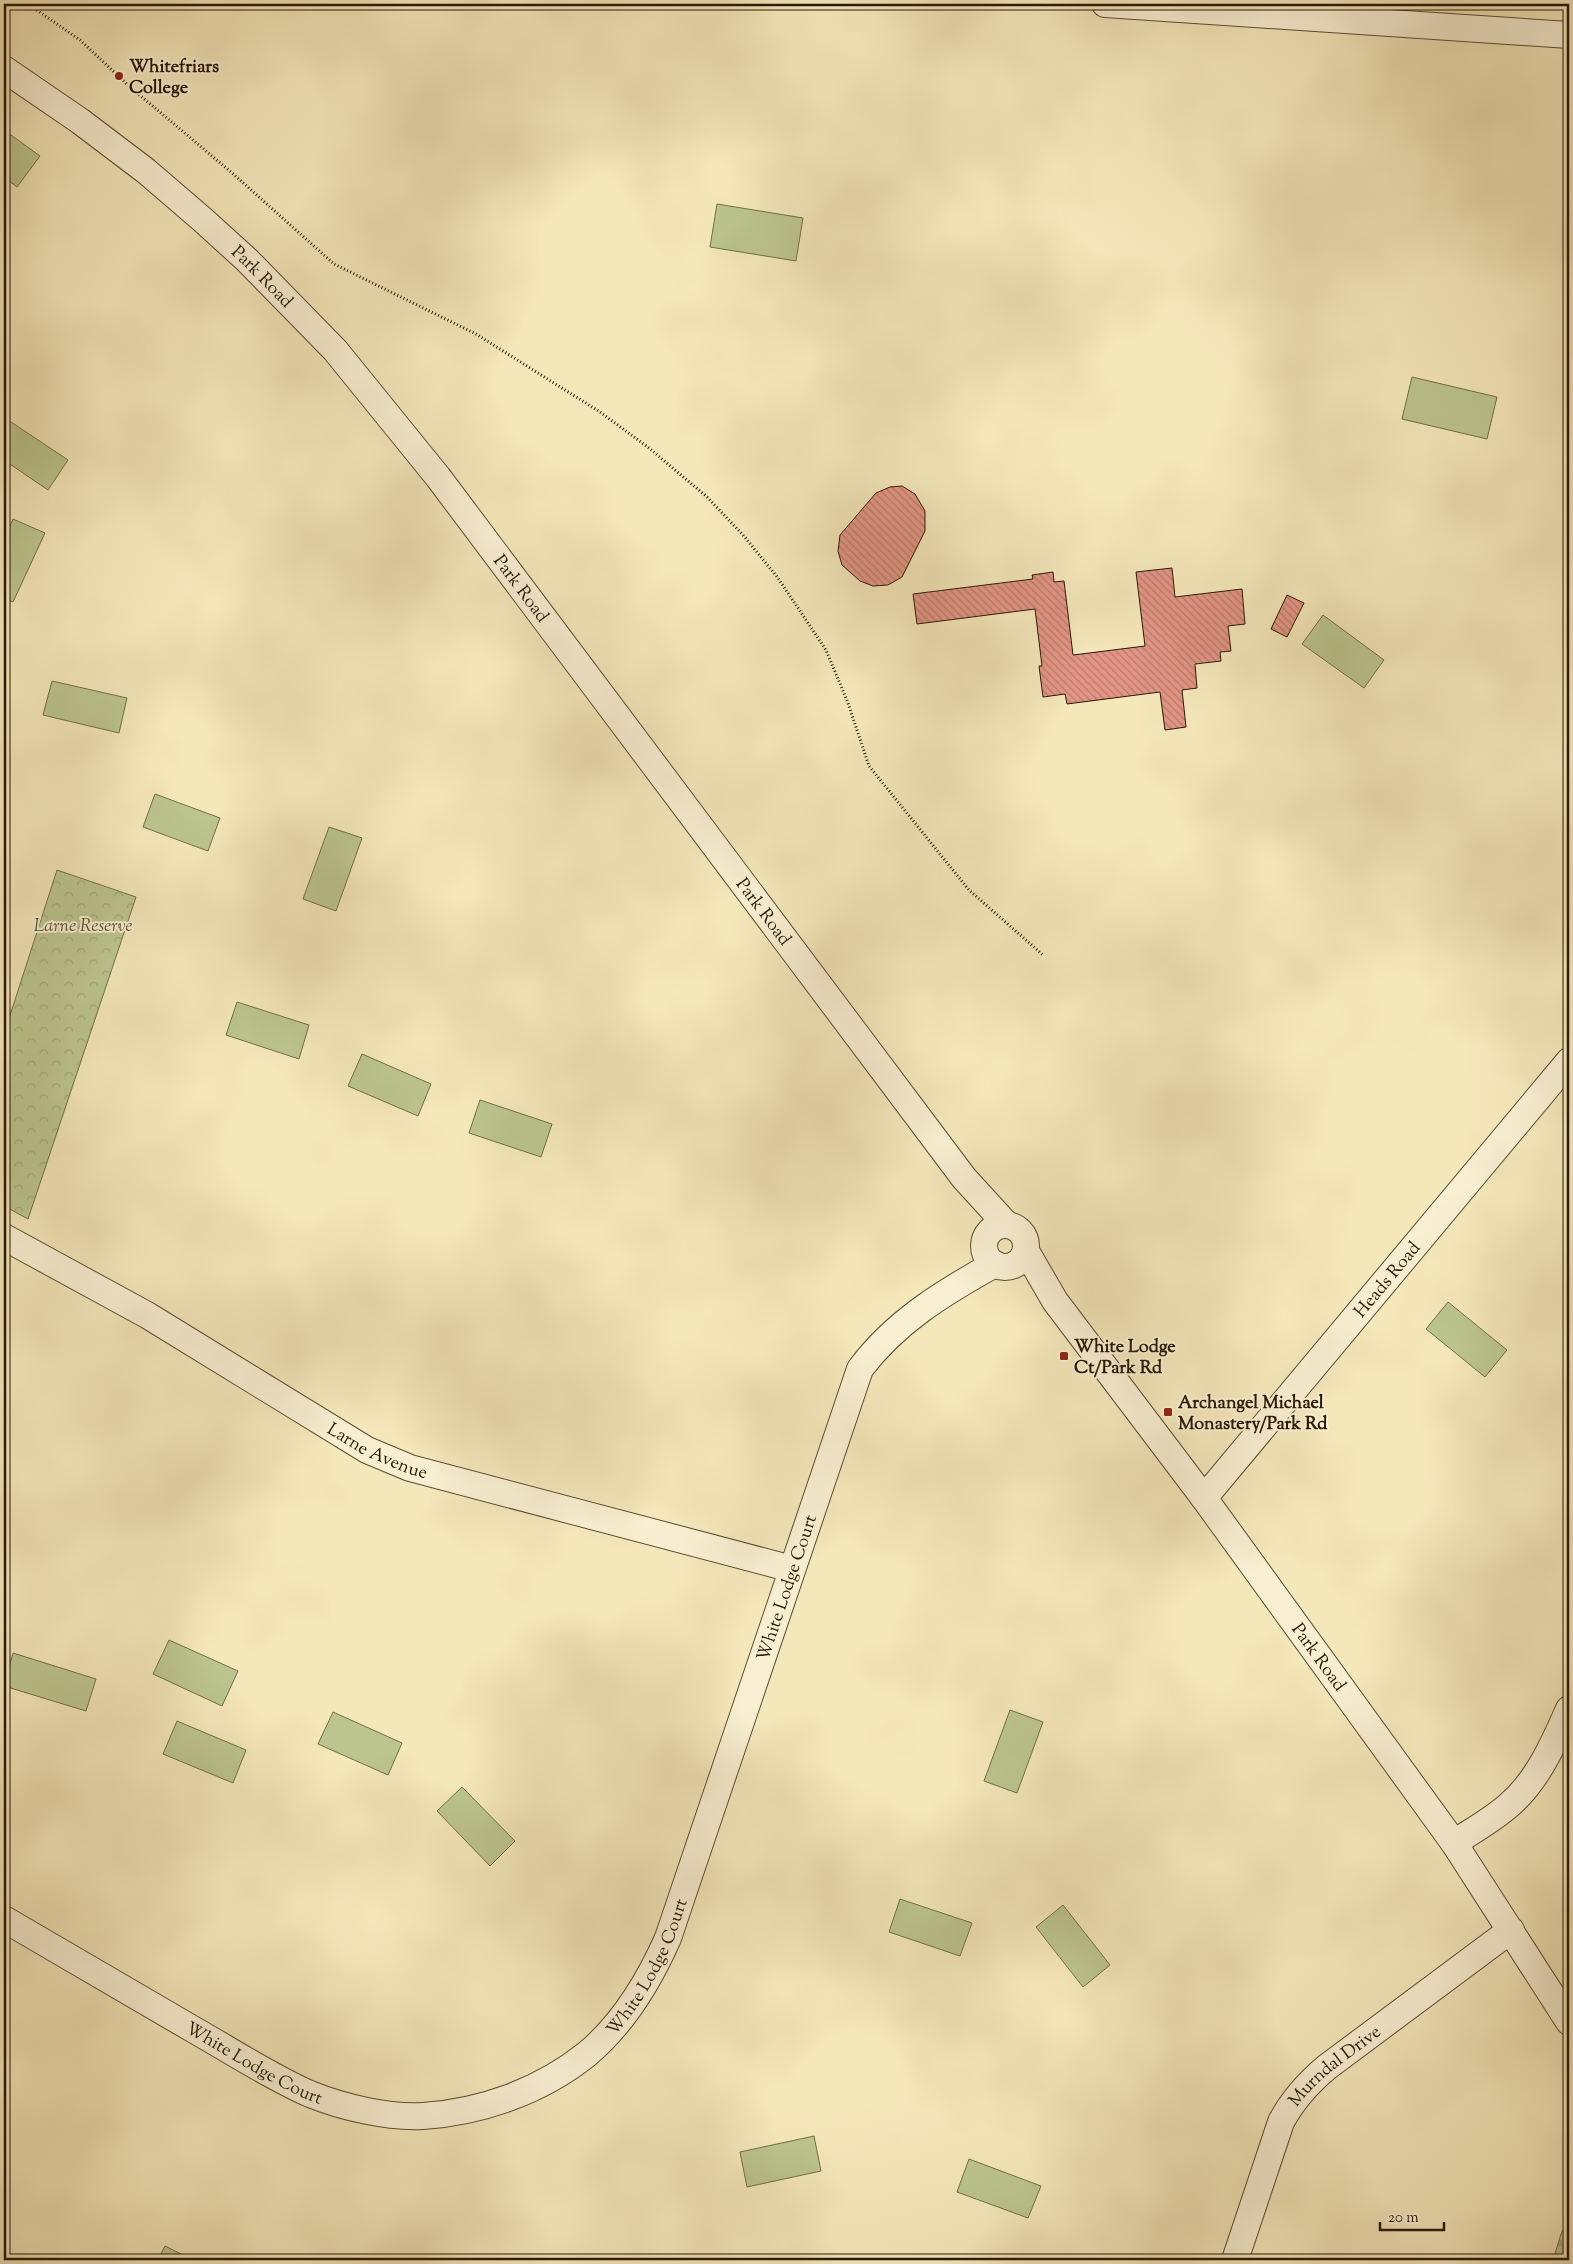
<svg xmlns="http://www.w3.org/2000/svg" width="1573" height="2264" viewBox="0 0 1573 2264" font-family="'Sorts Mill Goudy',serif">
  <style>
    .forest { fill: url(#forest-firs); stroke: #726e4a }
    .park { fill: url(#park-crowns); stroke: #726e4a }
    .pitch { fill: #bcc58f; stroke: #726e4a }
    .building { fill: url(#building-back-hatch); stroke: #291805 }
    .lines { fill: none; stroke-linecap: round; stroke-linejoin: round }
    .minor-casing { stroke: #5c4c32; stroke-width: 28 }
    .path { stroke: #291805; stroke-width: 3; stroke-dasharray: 1 2.5; stroke-linecap: butt }
    .minor { stroke: #f8efd2; stroke-width: 26 }
    .poi-dot { fill: #8f2418; stroke: #f8efd2; stroke-width: 2 }
    .labels { text-anchor: middle; stroke-width: 4; stroke-linejoin: round; paint-order: stroke }
    .poi-label { font-size: 18px; font-weight: bold; fill: #291805; stroke: #f8efd2; text-anchor: start }
    .street-label { font-size: 18px; fill: #291805; stroke: #f8efd2 }
    .park-label { font-size: 18px; font-style: italic; fill: #5c5535; stroke: #f8efd2 }
  </style>
  <defs>
    <pattern id="forest-firs" width="22" height="20" patternUnits="userSpaceOnUse" patternTransform="scale(1.25)"><rect width="22" height="20" fill="#bcc58f"/><path d="M5 1l3.5 6h-7zM16 11l3.5 6h-7z" fill="#a2a87a"/></pattern>
    <pattern id="park-crowns" width="20" height="18" patternUnits="userSpaceOnUse" patternTransform="scale(1.25)"><rect width="20" height="18" fill="#bcc58f"/><path d="M2 6a3 3 0 1 1 6 0M12 15a3 3 0 1 1 6 0" fill="none" stroke="#a2a87a"/></pattern>
    <pattern id="building-back-hatch" width="6" height="6" patternUnits="userSpaceOnUse" patternTransform="scale(1.25)"><rect width="6" height="6" fill="#e39585"/><path d="M-1 5l2 2M0 0l6 6M5-1l2 2" fill="none" stroke="#b8796b"/></pattern>
  </defs>
  <rect width="100%" height="100%" fill="#f4e7ba"/>
  <filter id="stains"><feTurbulence type="fractalNoise" baseFrequency=".004" numOctaves="4"/><feColorMatrix values="0 0 0 0 .2 0 0 0 0 .09 0 0 0 0 .02 0 0 0 .5 -.17"/></filter>
  <radialGradient id="worn" r=".72"><stop offset=".6" stop-color="#630" stop-opacity="0"/><stop offset="1" stop-color="#630" stop-opacity=".3"/></radialGradient>
  <path class="forest" d="M1569,2217V2260H1553L1561,2234Z"/>
  <path class="park" d="M57,870L136,897L28,1219L4,1206V1034Z"/>
  <path class="pitch" d="M4,130L40,156L17,187L4,177Z
    M717,204L803,218L796,261L710,247Z
    M1412,377L1497,397L1487,439L1402,419Z
    M5,418L68,460L48,490L4,460Z
    M13,519L45,533L13,602L4,598V540Z
    M1323,615L1384,660L1364,688L1302,644Z
    M52,681L127,698L119,733L43,715Z
    M155,794L220,818L208,851L143,827Z
    M329,827L362,838L336,911L303,899Z
    M237,1002L309,1025L299,1059L226,1035Z
    M362,1054L431,1084L418,1116L348,1086Z
    M480,1100L552,1124L541,1157L469,1133Z
    M1448,1302L1507,1350L1485,1377L1426,1329Z
    M169,1640L238,1671L222,1706L153,1674Z
    M13,1653L96,1679L86,1711L4,1686Z
    M1010,1710L1043,1722L1017,1793L984,1781Z
    M333,1712L402,1743L388,1775L318,1744Z
    M177,1721L246,1750L233,1783L163,1754Z
    M462,1787L515,1841L490,1866L437,1811Z
    M900,1899L972,1923L960,1956L889,1932Z
    M1063,1905L1110,1965L1083,1987L1036,1927Z
    M814,2136L821,2171L747,2187L740,2152Z
    M969,2159L1041,2186L1028,2218L957,2192Z
    M165,2246L193,2260H158Z"/>
  <path class="building" d="M902,486L915,494L925,511V531L902,577L888,585L873,586L860,581L842,565L838,551L840,535L876,493L890,487Z
    M1172,568L1175,597L1242,589L1245,624L1228,626L1231,651L1220,652L1221,661L1195,664L1197,688L1182,690L1186,727L1165,730L1160,692L1067,704L1065,694L1043,697L1039,666H1042L1035,609L917,624L913,594L1033,579L1032,575L1053,572L1054,582L1064,581L1073,655L1145,646L1136,572Z
    M1287,595L1304,603L1287,637L1271,629Z"/>
  <g class="lines">
    <g class="minor-casing">
      <g id="minor">
        <path d="M1105,4L1569,35"/>
        <path id="s1" d="M4,69L80,121L146,171L203,220L247,260L335,350L438,477L964,1178L1006,1224"/>
        <circle cx="1005" cy="1246" r="21"/>
        <path id="s2" d="M4,1237L147,1315L367,1450L410,1468L792,1569"/>
        <path id="s3" d="M1026,1251L1055,1301L1204,1498L1454,1843L1569,2022"/>
        <path id="s4" d="M1204,1498L1569,1061"/>
        <path d="M1454,1843C1472,1831 1492,1820 1508,1806C1537,1782 1554,1743 1569,1709"/>
        <path id="s5" d="M4,1919C68,1956 132,1993 196,2031C233,2052 271,2077 310,2094C342,2107 388,2118 423,2116C482,2112 541,2091 587,2054C624,2023 649,1981 668,1938L860,1369C895,1322 944,1292 995,1264"/>
        <path id="s6" d="M1235,2260L1281,2122C1293,2099 1308,2083 1327,2067L1511,1930"/>
      </g>
    </g>
    <path class="path" d="M28,4L80,40L130,87L231,172L334,264L476,334L600,412L649,448L707,497L743,535L778,578L826,650L848,703L869,766L969,890L1043,955"/>
    <use href="#minor" class="minor"/>
  </g>
  <g class="poi-dot">
    <circle cx="119" cy="76" r="5"/>
    <rect x="1059" y="1351" width="10" height="10" rx="2.5"/>
    <rect x="1163" y="1407" width="10" height="10" rx="2.5"/>
  </g>
  <g class="labels">
    <g class="poi-label">
      <text x="129" y="72">Whitefriars<tspan x="129" dy="21">College</tspan></text>
      <text x="1074" y="1352">White Lodge<tspan x="1074" dy="21">Ct/Park Rd</tspan></text>
      <text x="1178" y="1408">Archangel Michael<tspan x="1178" dy="21">Monastery/Park Rd</tspan></text>
    </g>
    <g class="street-label">
      <text dy="6" stroke="none"><textPath href="#s1" startOffset="332">Park Road</textPath></text>
      <text dy="6" stroke="none"><textPath href="#s1" startOffset="738">Park Road</textPath></text>
      <text dy="6" stroke="none"><textPath href="#s1" startOffset="1142">Park Road</textPath></text>
      <text dy="6" stroke="none"><textPath href="#s4" startOffset="285">Heads Road</textPath></text>
      <text dy="6" stroke="none"><textPath href="#s2" startOffset="431">Larne Avenue</textPath></text>
      <text dy="6" stroke="none"><textPath href="#s5" startOffset="1159">White Lodge Court</textPath></text>
      <text dy="6" stroke="none"><textPath href="#s3" startOffset="501">Park Road</textPath></text>
      <text dy="6" stroke="none"><textPath href="#s5" startOffset="754">White Lodge Court</textPath></text>
      <text dy="6" stroke="none"><textPath href="#s5" startOffset="289">White Lodge Court</textPath></text>
      <text dy="6" stroke="none"><textPath href="#s6" startOffset="224">Murndal Drive</textPath></text>
    </g>
    <g class="park-label">
      <text x="83" y="931">Larne Reserve</text>
    </g>
  </g>
  <rect width="1573" height="2264" fill="none" stroke="#f4e7ba" stroke-width="20"/>
  <rect x="5" y="5" width="1563" height="2254" fill="none" stroke="#291805" stroke-width="2.5"/>
  <rect x="10" y="10" width="1553" height="2244" fill="none" stroke="#291805"/>
  <path d="M1380 2222v8h64v-8" fill="none" stroke="#291805" stroke-width="2.5"/>
  <text x="1388" y="2222" font-size="15" fill="#291805" stroke="#f8efd2" stroke-width="4" paint-order="stroke">20 m</text>
  <rect width="100%" height="100%" filter="url(#stains)"/>
  <rect width="100%" height="100%" fill="url(#worn)"/>
</svg>
